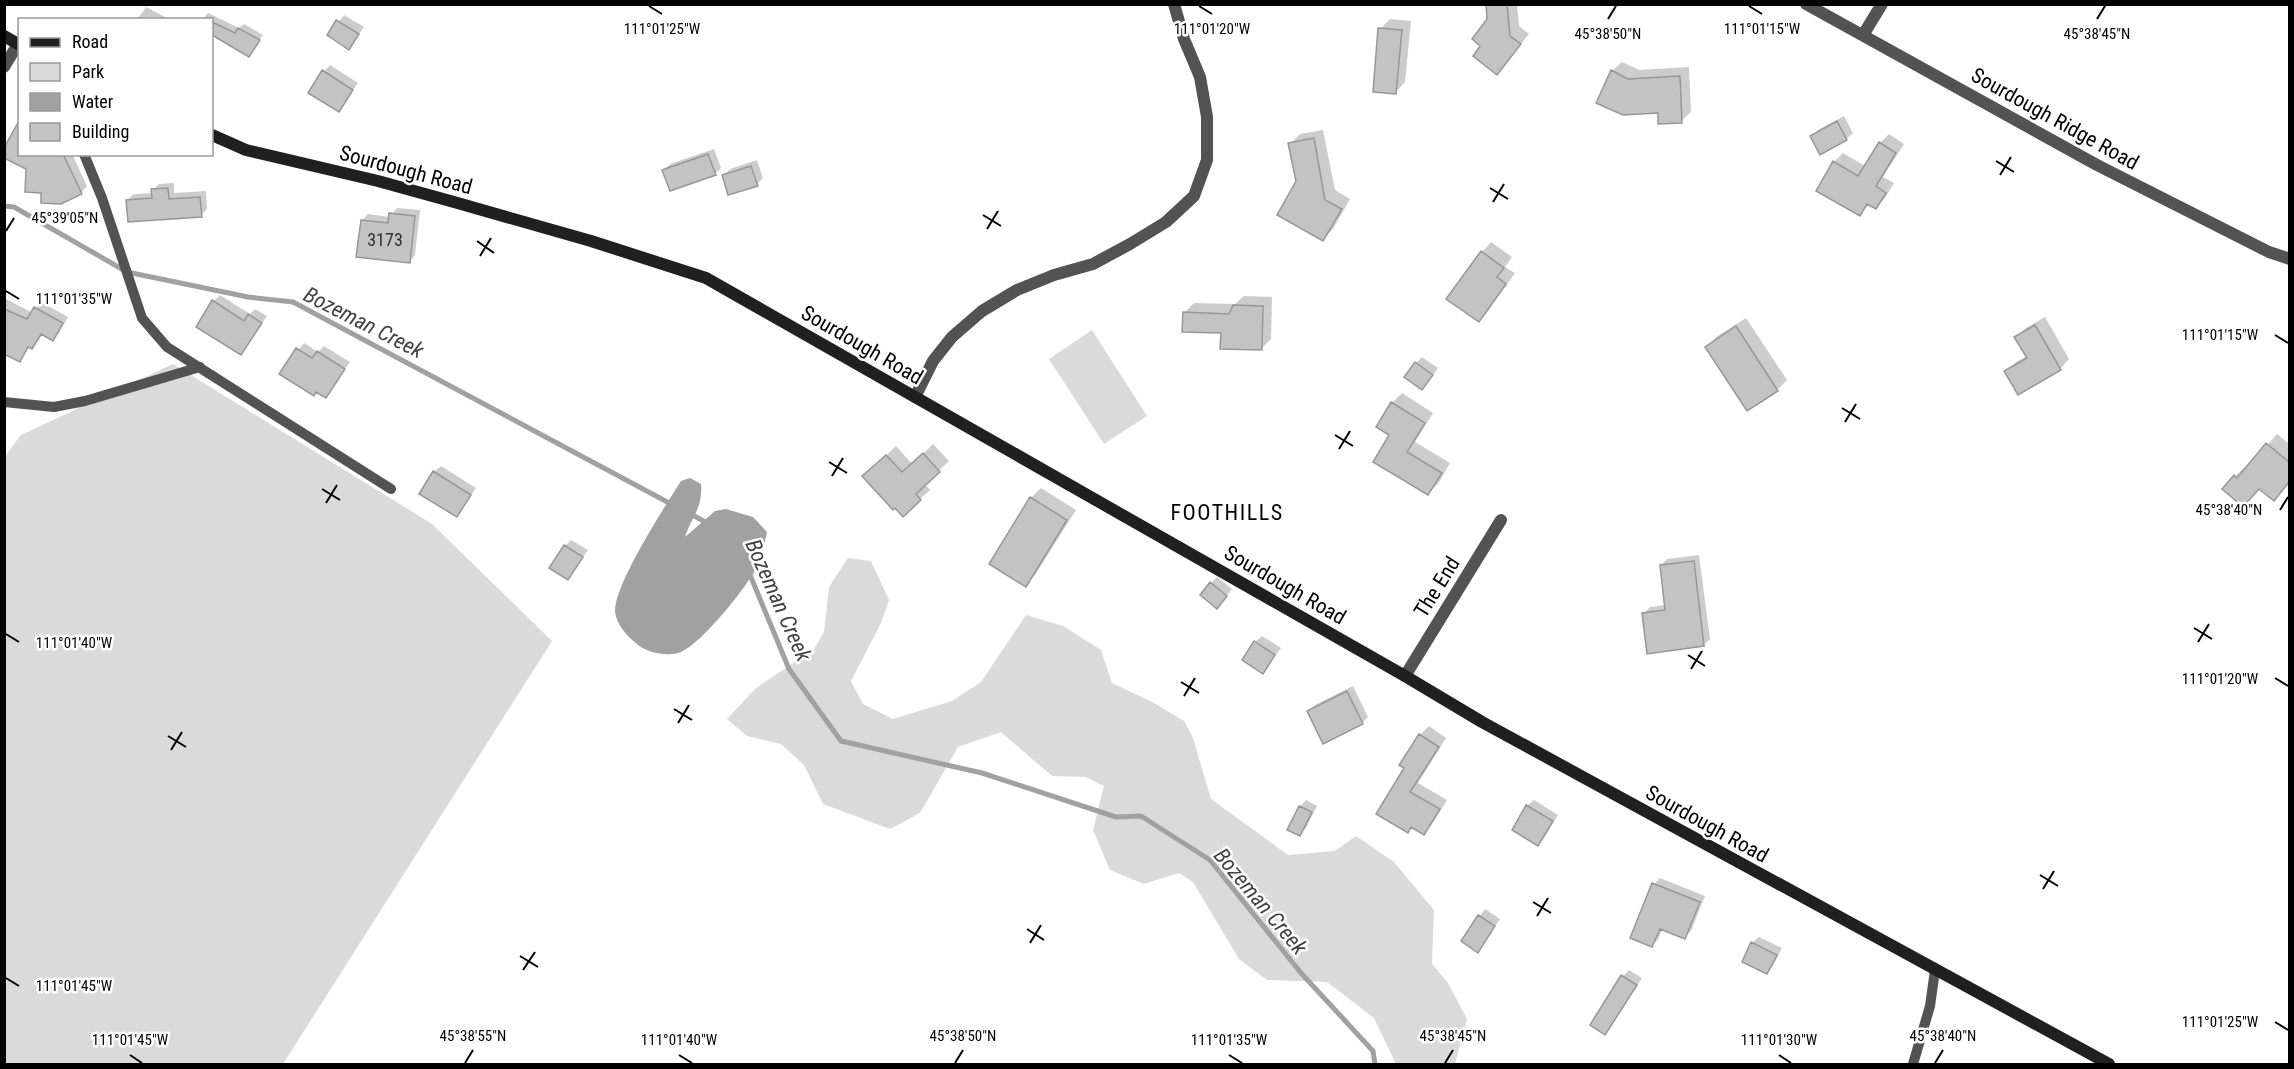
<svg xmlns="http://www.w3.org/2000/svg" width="2294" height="1069" viewBox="0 0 2294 1069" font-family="'Roboto Condensed',sans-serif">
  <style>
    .green { fill: #dadada }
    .water { fill: #a1a1a1 }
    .shadow { fill: #0003 }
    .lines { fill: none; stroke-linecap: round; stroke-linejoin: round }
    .stream { stroke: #a1a1a1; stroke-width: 5 }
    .building { fill: #c3c3c3; stroke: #979797; stroke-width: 1.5 }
    .lane { stroke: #535353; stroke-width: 10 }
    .street { stroke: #535353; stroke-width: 12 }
    .secondary { stroke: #202020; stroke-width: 12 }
    .ticks { fill: none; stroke: #000; stroke-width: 2 }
    .labels { text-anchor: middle; stroke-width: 5; stroke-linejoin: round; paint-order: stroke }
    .number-label { font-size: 18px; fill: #313131 }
    .street-label { font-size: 21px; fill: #000; stroke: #fff }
    .water-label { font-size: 22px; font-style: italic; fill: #424242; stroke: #fff }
    .neighbourhood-label { font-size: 22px; letter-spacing: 1.5px; fill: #000; stroke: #fff }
    .ticks-label { font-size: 15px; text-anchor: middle; fill: #000; stroke: #fff; stroke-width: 5; stroke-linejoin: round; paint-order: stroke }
  </style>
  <rect width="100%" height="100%" fill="#fff"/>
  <path class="green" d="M1092,330L1147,416L1104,444L1049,359Z
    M173,364L432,524L552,641L283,1064H5V456L21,435Z
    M848,558L871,561L889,600L881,623L851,681L863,704L893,719L952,701L981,682L1026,615L1063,626L1101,650L1112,683L1154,703L1184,721L1193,738L1211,799L1288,855L1335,851L1356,836L1394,862L1434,910L1432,964L1448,983L1467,1019L1455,1064H1393L1395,1062L1374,1018L1327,982L1267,980L1239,959L1193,882L1179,873L1144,884L1110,870L1093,830L1104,786L1086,777L1052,776L1001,732L958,747L920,813L890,829L823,804L804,765L781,744L747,736L727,719L756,688L814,649L824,632L829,587Z"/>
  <path class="water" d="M690,478L701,484C703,508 692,516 685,537L715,511L726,509L753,517L767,532C764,543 763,558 757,567C746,588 702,643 681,652C668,657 648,653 638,645C628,637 616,625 615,611C615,583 664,508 681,481Z"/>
  <path class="shadow" d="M1487,4H1517L1519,26L1529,34L1497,73Z
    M146,7L171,20H137Z
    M208,13L239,28L244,24L263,35L249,55L214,34L212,38V20H202Z
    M344,15L364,27L349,48L329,35Z
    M1390,19L1411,21L1405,82L1396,92L1380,29Z
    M1622,62L1639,70L1689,67L1691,112L1681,121L1659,112L1612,71Z
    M330,65L358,83L339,110L324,71Z
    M1844,116L1853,133L1846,139L1821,153L1812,136L1818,130Z
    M1323,130L1335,190L1350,199L1333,229L1323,239L1297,182L1290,144L1300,134Z
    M1889,134L1904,144L1883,177L1894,183L1885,198L1876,207L1870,203L1860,214L1834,162L1843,153L1865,166L1880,143Z
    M714,149L721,168L715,174L664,170L670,164Z
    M20,154H72L87,186L81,193L43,191Z
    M757,160L763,178L757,184L724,175L730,169Z
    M174,183V193L206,191L207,209L201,215L127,200L134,194L153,193V190L159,184Z
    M397,208L420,210L415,255L409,262L362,220L368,214L390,217Z
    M1491,242L1512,257L1505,267L1515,273L1488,311L1479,320L1482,252Z
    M220,295L250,314L255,309L267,316L241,354L214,301Z
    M1244,296L1272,297L1271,339L1261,349L1184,313L1194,303L1235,304Z
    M4,298L33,313L41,302L68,317L59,333L53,339L43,334L38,341L32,347L30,346L19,360L4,352Z
    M2045,317L2069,359L2060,369L2006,372L2016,362L2027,356L2016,338L2026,328Z
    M1746,318L1787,380L1777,390L1707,347L1716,337Z
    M304,343L318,352L324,346L350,362L326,396L281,373Z
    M1422,357L1438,368L1428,382L1416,363Z
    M1402,393L1433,413L1415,442L1450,463L1438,484L1428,493L1391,435L1392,403Z
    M2277,434L2290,445V482L2274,499L2259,487L2253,495L2235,476L2245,467L2247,468Z
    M933,444L949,461L925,484L930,490L920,499L874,467L896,446L912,464Z
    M441,466L476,488L457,515L434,472Z
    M1041,488L1076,510L1035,575L1025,585L1031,498Z
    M571,540L588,550L568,578L565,546Z
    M1699,555L1710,639L1704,645L1644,614L1650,607L1666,605L1661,565L1667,559Z
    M1217,577L1232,589L1223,601L1211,583Z
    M1262,636L1281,648L1263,672L1255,642Z
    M1353,686L1368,717L1362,723L1309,711L1315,705Z
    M1429,726L1446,738L1418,783L1447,800L1432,824L1424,833L1413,826L1408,832L1406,768L1420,735Z
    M1306,800L1317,806L1306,828L1300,834V807Z
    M1534,800L1558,815L1544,838L1538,844L1527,806Z
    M1660,878L1705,896L1691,931L1685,937L1663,928L1658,939L1652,945L1654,884Z
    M1485,909L1500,919L1478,951L1463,941Z
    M1759,937L1782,948L1773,966L1767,972L1752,943Z
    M1629,970L1642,978L1611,1027L1605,1033L1623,976Z"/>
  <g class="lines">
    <path class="stream" d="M4,206L14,207L127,272L248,297L293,302L673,505
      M689,513L707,523
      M748,570L789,669L841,741L982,773L1116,817L1141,816L1210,860L1301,973L1373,1051L1375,1064"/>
  </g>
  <path class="building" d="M1486,4H1507L1510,36L1521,44L1497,75L1473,56L1480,46L1472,39L1487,19Z
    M336,20L359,34L349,50L327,35Z
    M212,22L235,33L238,28L260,40L249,57L212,35Z
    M1378,28L1402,30L1396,94L1373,92Z
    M322,70L353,90L339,112L308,93Z
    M1611,70L1628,79L1680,76L1682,123L1658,124V113L1623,115L1596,103Z
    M20,119V154H63L82,194L61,204L41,203V193L25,192L26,169L4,158V148Z
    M1837,121L1847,140L1820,155L1810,136Z
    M1314,138L1325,200L1342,209L1323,241L1277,215L1296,181L1288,143Z
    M1879,142L1896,153L1876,186L1886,193L1876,209L1867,204L1860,216L1816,191L1833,161L1858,176Z
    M708,154L716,175L670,191L662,170Z
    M751,166L758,186L728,195L722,175Z
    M168,188L169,199L200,197L202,217L128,222L126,200L152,198L151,189Z
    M389,213L415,216L410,263L356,257L361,220L388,223Z
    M1481,251L1504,268L1497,277L1506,284L1479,322L1446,299Z
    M212,300L244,321L248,314L262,323L241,355L196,327Z
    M1233,305L1263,306L1262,350L1220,349L1221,333L1182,332L1183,312L1229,314Z
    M34,307L63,323L53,341L41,334L32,349L28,347L20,362L4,354V309L27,319Z
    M2035,325L2061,370L2018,395L2004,371L2027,358L2014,337Z
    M1736,326L1778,391L1747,411L1705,347Z
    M296,348L312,358L317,351L345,369L326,398L316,392L314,396L279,374Z
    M1415,362L1433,375L1422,390L1404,377Z
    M1391,402L1425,423L1407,452L1442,473L1428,495L1373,462L1389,435L1376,427Z
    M2266,443L2289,462V482L2274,501L2259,489L2243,507L2222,489L2234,475L2237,478Z
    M923,453L940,472L916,494L921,500L903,517L895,508L893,510L862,476L886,455L902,472Z
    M433,471L471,495L457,517L419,494Z
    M1030,497L1067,520L1026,587L989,564Z
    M564,545L583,557L568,580L549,568Z
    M1694,561L1704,646L1647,654L1642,613L1665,610L1660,565Z
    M1210,582L1227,596L1217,609L1200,595Z
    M1254,641L1275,655L1263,674L1242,660Z
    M1347,691L1363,724L1323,744L1307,711Z
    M1419,734L1439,747L1410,792L1440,809L1424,835L1411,827L1408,833L1376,814L1404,768L1399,765Z
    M1526,805L1553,821L1538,846L1512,830Z
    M1299,806L1312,812L1300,836L1287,830Z
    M1652,883L1700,902L1685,939L1660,929L1652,947L1630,938Z
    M1478,915L1495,926L1478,953L1461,941Z
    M1751,942L1777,955L1767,974L1742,962Z
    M1621,975L1637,985L1605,1035L1590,1025Z"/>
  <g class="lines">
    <path class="lane" d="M84,154L102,198L142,318L167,347L391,489
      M4,402L54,407L85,401L200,367
      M1913,1064L1930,1006L1935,970"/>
    <path class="street" d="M1806,4L2097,165L2269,252L2290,259
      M1863,35L1882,4
      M4,67L18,44
      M915,397L933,361L952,337L982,311L1017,290L1054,275L1093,264L1130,244L1166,222L1194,196L1207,160V117L1200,77L1184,39L1174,4
      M1405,676L1501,520"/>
    <path class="secondary" d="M4,36L20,45
      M212,135L246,150L378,181L454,202L591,241L706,278L1405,676L1482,722L2109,1064"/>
  </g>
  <path class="ticks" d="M649,6L662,14M1199,6L1212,14M1749,6L1762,14M1608,19L1616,6M2097,19L2105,6M1996,161L2014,172M2000,175L2011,157M1490,188L1508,199M1493,202L1504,184M983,215L1001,226M987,229L998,211M6,231L14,218M477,241L494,253M480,256L491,238M6,291L19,299M2275,335L2288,343M1842,408L1860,419M1845,422L1856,404M1335,435L1353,446M1339,449L1350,431M829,462L847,473M832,476L843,458M322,489L340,500M326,503L337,485M2280,510L2288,497M2194,628L2212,639M6,634L19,642M2198,642L2209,624M1688,655L1705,666M1691,669L1702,651M2275,678L2288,686M1181,682L1199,693M1184,696L1195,678M674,709L692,720M678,723L689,705M168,736L186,747M171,750L182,732M2040,875L2058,886M2043,889L2054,871M1533,902L1551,913M1537,916L1548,898M1027,929L1044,940M1030,943L1041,925M520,956L538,967M523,970L535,952M6,978L19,986M2275,1022L2288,1030M130,1055L142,1063M679,1055L692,1063M1229,1055L1242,1063M1779,1055L1791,1063M465,1063L473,1050M955,1063L963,1050M1445,1063L1453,1050M1935,1063L1943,1050"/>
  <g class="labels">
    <g class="number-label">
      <text x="385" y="246">3173</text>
    </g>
    <g class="street-label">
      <text transform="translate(2055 119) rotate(29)" y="7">Sourdough Ridge Road</text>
      <text transform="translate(406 170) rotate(15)" y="7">Sourdough Road</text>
      <text transform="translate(862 345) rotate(30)" y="7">Sourdough Road</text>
      <text transform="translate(1285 585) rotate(30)" y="7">Sourdough Road</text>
      <text transform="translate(1437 587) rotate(-58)" y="7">The End</text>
      <text transform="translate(1707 824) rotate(29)" y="7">Sourdough Road</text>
    </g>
    <g class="water-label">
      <text transform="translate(364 322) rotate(27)" y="8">Bozeman Creek</text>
      <text transform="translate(779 600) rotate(66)" y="8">Bozeman Creek</text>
      <text transform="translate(1261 901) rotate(50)" y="8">Bozeman Creek</text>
    </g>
    <g class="neighbourhood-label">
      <text x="1227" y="520">FOOTHILLS</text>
    </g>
  </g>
  <g class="ticks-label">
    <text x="662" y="34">111°01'25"W</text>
    <text x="1212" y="34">111°01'20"W</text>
    <text x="1762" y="34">111°01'15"W</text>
    <text x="1608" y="39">45°38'50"N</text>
    <text x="2097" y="39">45°38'45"N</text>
    <text x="65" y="223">45°39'05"N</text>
    <text x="74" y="304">111°01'35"W</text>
    <text x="2220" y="340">111°01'15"W</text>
    <text x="2229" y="515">45°38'40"N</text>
    <text x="74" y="648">111°01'40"W</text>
    <text x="2220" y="684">111°01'20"W</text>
    <text x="74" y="991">111°01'45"W</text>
    <text x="2220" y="1027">111°01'25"W</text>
    <text x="473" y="1041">45°38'55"N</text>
    <text x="963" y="1041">45°38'50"N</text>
    <text x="1453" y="1041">45°38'45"N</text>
    <text x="1943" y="1041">45°38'40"N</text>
    <text x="130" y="1045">111°01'45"W</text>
    <text x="679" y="1045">111°01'40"W</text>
    <text x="1229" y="1045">111°01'35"W</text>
    <text x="1779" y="1045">111°01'30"W</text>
  </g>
  <rect width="2294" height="1069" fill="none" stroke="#000000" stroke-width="12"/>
  <rect x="18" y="18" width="195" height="138" fill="#ffffff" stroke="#999999" stroke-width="1.5"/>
  <rect x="30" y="38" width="30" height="9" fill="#202020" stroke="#999999" stroke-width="1.5"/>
  <text x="72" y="48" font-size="18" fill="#000000">Road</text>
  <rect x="30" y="63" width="30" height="18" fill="#dadada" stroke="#999999" stroke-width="1.5"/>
  <text x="72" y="78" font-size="18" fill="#000000">Park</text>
  <rect x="30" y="93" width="30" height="18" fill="#a1a1a1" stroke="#999999" stroke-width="1.5"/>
  <text x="72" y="108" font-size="18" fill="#000000">Water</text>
  <rect x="30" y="123" width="30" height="18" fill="#c3c3c3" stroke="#999999" stroke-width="1.5"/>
  <text x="72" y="138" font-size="18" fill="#000000">Building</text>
</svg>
